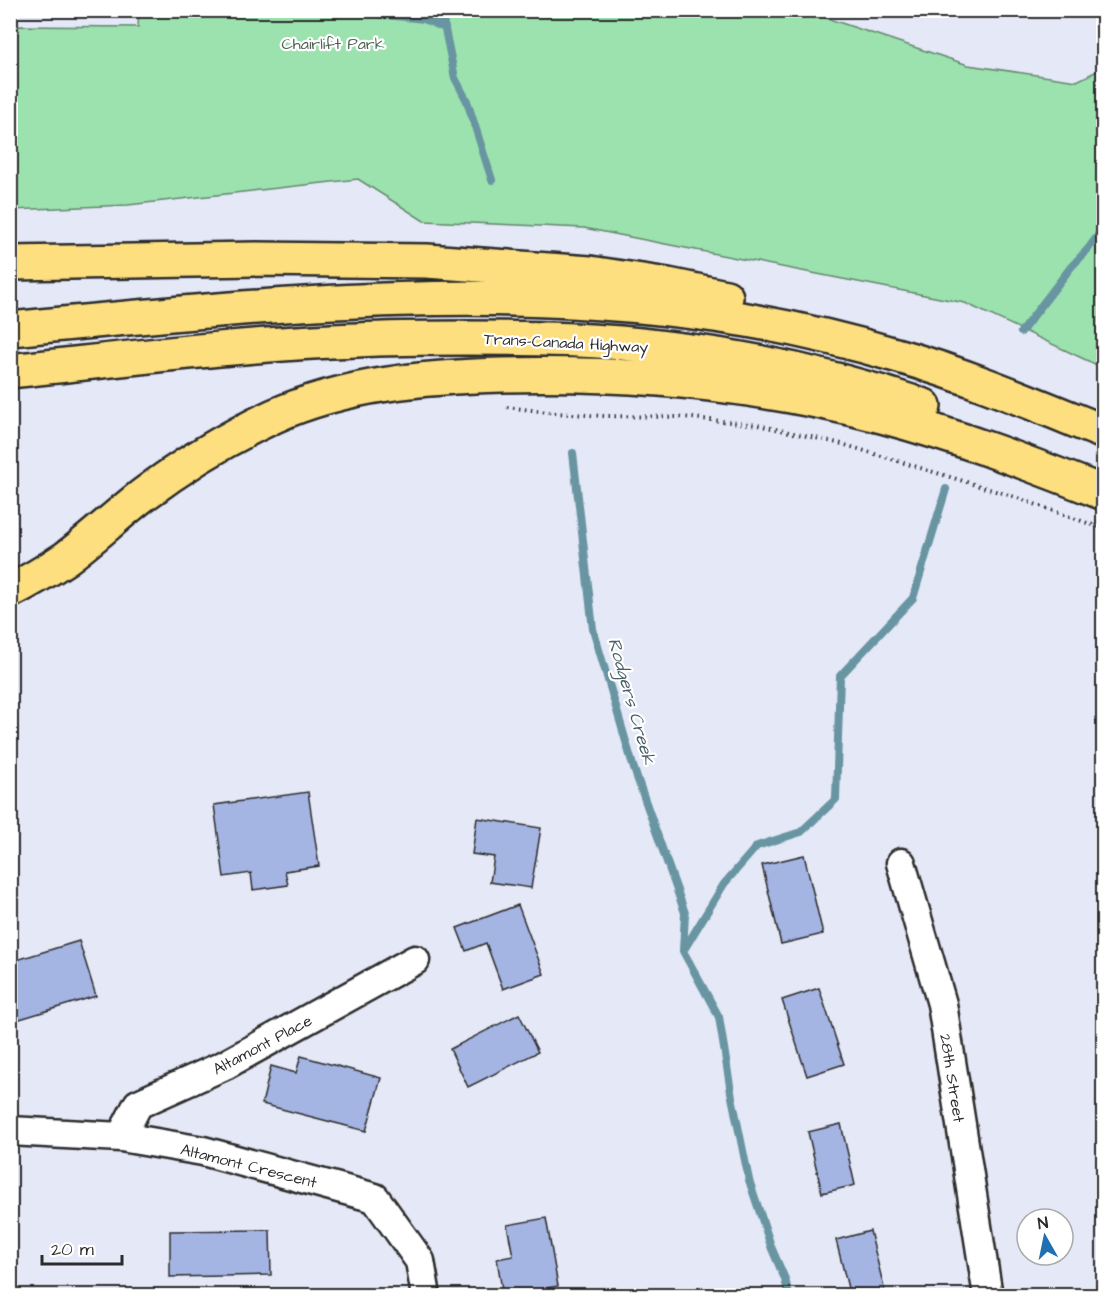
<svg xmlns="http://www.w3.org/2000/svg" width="1114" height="1306" viewBox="0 0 1114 1306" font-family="'Architects Daughter',sans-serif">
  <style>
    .green { fill: #9be2af; stroke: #63866d; stroke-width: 1.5 }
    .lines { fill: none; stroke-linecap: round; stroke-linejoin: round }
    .stream { stroke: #6795a1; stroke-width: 8 }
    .building { fill: #a4b4e3; stroke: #2b2b2b; stroke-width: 1.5 }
    .minor-casing { stroke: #2b2b2b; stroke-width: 33 }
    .motorway-casing { stroke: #2b2b2b; stroke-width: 38 }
    .path { stroke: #2b2b2b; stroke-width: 4; stroke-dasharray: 1.5 4.5; stroke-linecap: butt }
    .minor { stroke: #fff; stroke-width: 28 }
    .motorway { stroke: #fddf80; stroke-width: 33 }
    .labels { text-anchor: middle; stroke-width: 4.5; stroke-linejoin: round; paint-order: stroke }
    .park-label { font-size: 16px; fill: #4d6253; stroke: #fff }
    .street-label { font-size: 16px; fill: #2b2b2b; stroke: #fff }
    .water-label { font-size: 18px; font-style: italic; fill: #496066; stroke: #fff }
  </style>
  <rect width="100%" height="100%" fill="#e4e8f7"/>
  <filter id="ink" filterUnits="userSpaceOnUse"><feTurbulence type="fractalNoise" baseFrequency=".0167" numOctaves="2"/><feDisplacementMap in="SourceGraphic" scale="12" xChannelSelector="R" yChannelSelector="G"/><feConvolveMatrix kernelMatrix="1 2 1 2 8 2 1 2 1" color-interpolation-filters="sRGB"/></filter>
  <g filter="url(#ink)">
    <path class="green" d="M139,11H805L968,65L1077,81L1103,68V368L965,303L584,228L424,221L358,179L128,205L11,210V26L138,27Z"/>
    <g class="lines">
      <path class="stream" d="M367,10L377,14L424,19L445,28
        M441,10L455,78L467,101L492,180
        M1021,332L1071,267L1088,249L1104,227
        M573,453L593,629L634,769L685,913L683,951L719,1017L731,1092L749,1180L772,1249L785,1279L789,1296
        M685,948L724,884L757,846L801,832L836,799L840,676L913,598L946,489"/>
    </g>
    <path class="building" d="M308,792L319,866L285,871L288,885L253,890L251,873L224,877L214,805Z
      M477,818L541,828L531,888L490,882L494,857L472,854Z
      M804,855L823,934L781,944L762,865Z
      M518,905L544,974L503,989L486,943L466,951L457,928Z
      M79,941L96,996L10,1022V962Z
      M819,988L844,1064L807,1076L782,1000Z
      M519,1014L538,1052L468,1087L450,1049Z
      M301,1056L381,1078L366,1131L262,1104L271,1066L296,1073Z
      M841,1124L855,1185L822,1193L808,1132Z
      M546,1218L558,1286L503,1296L497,1259L513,1256L507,1225Z
      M270,1230L271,1275L170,1277V1231Z
      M870,1231L886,1296H850L836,1240Z"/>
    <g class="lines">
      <g class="minor-casing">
        <path id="minor" d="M901,863L942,1004L988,1296
          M10,1131L121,1137L203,1151L375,1198L420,1261L426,1296
          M121,1137L138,1104L225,1065L415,960"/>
      </g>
      <g class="motorway-casing">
        <path id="motorway" d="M10,263L256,259L427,261L590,273L668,285L726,297
          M10,329C254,306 503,278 747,320C798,329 849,341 899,356C969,376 1037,405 1104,432
          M10,371C125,359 241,344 357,340C394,338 431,338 468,338C534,338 601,339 667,348C754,358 840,378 924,406
          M10,591C30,581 48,570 66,558C93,538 117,515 143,495C184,464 227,438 274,416C345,384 426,377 503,375C630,372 759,384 882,416C957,436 1031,464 1104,493"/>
      </g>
      <path class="path" d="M507,407L556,413L604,416L683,417L758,425L842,444L1012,496L1104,529"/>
      <use href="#minor" class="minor"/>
      <use href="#motorway" class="motorway"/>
    </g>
  </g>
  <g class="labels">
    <g class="park-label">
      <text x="333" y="49">Chairlift Park</text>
    </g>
    <g class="street-label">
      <text transform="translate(566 342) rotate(3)" y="6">Trans-Canada Highway</text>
      <text transform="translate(262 1044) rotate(-28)" y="6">Altamont Place</text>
      <text transform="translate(953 1078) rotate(81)" y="6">28th Street</text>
      <text transform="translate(249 1165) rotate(14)" y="6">Altamont Crescent</text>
    </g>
    <g class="water-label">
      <text transform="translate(632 701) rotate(74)" y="6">Rodgers Creek</text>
    </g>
  </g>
  <rect width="1114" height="1306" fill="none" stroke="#fff" stroke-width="36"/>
  <rect x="18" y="18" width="1078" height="1270" fill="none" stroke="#2b2b2b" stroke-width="2" filter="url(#ink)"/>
  <g transform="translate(1045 1237) rotate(351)"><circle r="28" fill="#ffffff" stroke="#aaaaaa" stroke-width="1.5"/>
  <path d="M0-4.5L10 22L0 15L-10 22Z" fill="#1f6fb2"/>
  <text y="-9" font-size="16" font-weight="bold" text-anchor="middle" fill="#2b2b2b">N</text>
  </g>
  <path d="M42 1255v9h80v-9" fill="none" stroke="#2b2b2b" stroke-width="3"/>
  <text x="51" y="1255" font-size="18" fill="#2b2b2b" stroke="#ffffff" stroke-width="4.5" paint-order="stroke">20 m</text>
</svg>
